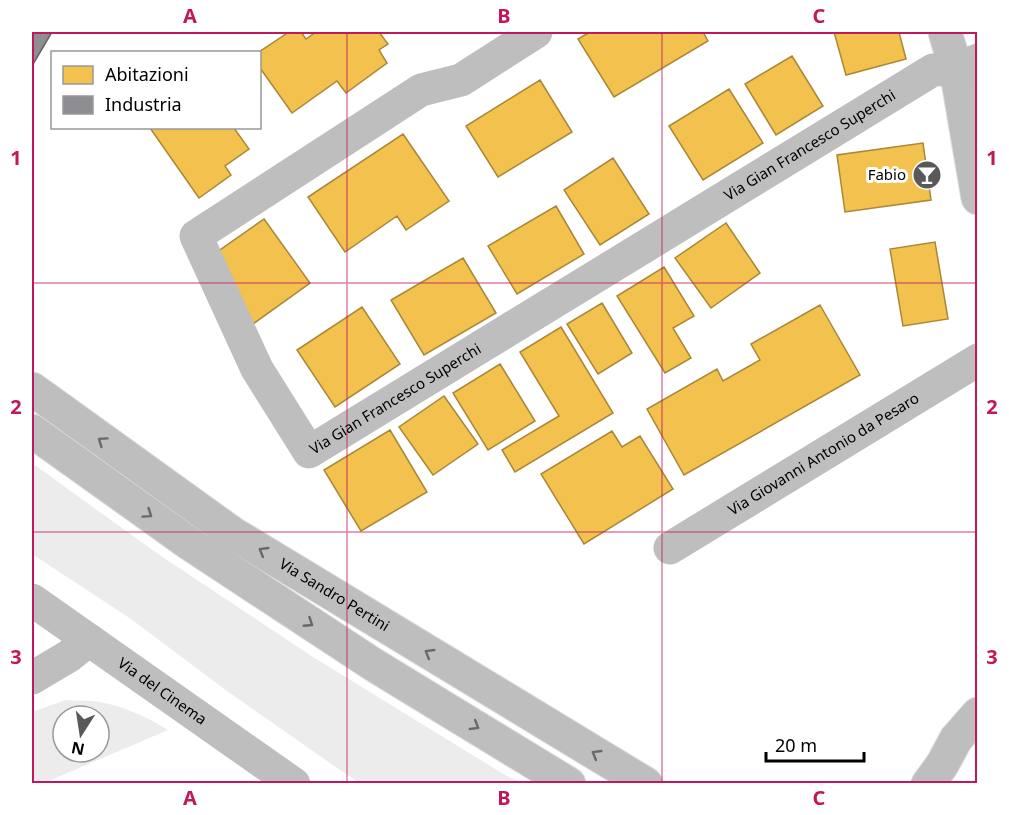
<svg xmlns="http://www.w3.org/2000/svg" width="1009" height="815" viewBox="0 0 1009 815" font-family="'Noto Sans',sans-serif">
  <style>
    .green { fill: #ececec; fill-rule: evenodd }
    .homes { fill: #f2c14e; stroke: #a98737; stroke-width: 1.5 }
    .industry { fill: #8d8d92; stroke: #636366; stroke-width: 1.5 }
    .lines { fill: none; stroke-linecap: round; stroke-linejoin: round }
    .major-casing { stroke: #dbdbdb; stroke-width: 35 }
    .minor { stroke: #bebebe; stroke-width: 33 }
    .major { stroke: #bebebe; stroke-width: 33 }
    .oneway { stroke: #686868 }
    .grid { fill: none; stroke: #c2185b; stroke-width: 1.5; stroke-opacity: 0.55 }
    .labels { text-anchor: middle; stroke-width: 6; stroke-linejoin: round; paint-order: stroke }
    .street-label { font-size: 15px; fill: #000; stroke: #fff }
    .poi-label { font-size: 15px; fill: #000; stroke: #fff; text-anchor: end }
    .neatline { fill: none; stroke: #c2185b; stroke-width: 2 }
    .grid-label { font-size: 20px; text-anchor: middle; font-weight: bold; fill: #c2185b }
  </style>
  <rect width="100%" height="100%" fill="#fff"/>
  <path class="green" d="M32,463L158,554L313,657L505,775L522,783H360L340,770L227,691L131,619L32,554Z
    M66,700C77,701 88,700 99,702C124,706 147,717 168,730L44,783H32V712ZM63,716H99V752H63Z"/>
  <path class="homes" d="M289,32H301L306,39L316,32H379L388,44L379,50L387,63L346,93L337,81L292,113L260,68L259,52Z
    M590,32H703L708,41L614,97L578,39Z
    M834,32H899L906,59L846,75Z
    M792,56L823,106L776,135L745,84Z
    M540,80L572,132L498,177L466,126Z
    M729,89L763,143L703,180L669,126Z
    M150,128H234L249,149L225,166L231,175L199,198Z
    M403,134L449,201L406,230L397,216L345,252L308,197Z
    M923,143L931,200L845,212L837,155Z
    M613,158L649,214L600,245L564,190Z
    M556,206L584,254L517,294L488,246Z
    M264,219L310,283L253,324L207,259Z
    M726,223L760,273L711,308L675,258Z
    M935,242L948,319L903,326L890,249Z
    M463,258L496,313L424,355L391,300Z
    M664,267L694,316L673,328L691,358L665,373L617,296Z
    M602,303L632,353L598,374L567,324Z
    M820,305L860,375L684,475L647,409L717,369L723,381L760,360L751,344Z
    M362,307L400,364L335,407L297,350Z
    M561,327L613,413L515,472L502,450L559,416L520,352Z
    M500,364L535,421L488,450L453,393Z
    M444,396L478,444L433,475L399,427Z
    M390,430L427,492L361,531L324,470Z
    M612,431L622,447L640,436L673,489L584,544L541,474Z"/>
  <path class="industry" d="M32,32H52L32,66Z"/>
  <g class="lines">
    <g class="major-casing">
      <g id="major">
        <path d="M945,32L956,69L978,198"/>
        <path id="s4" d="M32,389L232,533L646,784"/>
        <path d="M32,431L190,544L374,665L569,784"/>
        <path d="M928,784L942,765L956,739L978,714"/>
      </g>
    </g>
    <g class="minor">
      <path id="s1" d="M536,32L461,80L421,90L196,236L257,369L309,452L933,70L956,69L978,60"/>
      <path id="s2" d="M670,548L978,360"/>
      <path id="s3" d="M32,600L294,784"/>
      <path d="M32,678L69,656L89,640"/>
    </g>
    <use href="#major" class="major"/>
  </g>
  <defs><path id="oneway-chevron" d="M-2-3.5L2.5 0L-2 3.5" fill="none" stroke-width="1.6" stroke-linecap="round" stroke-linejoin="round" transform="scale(1.5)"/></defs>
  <g class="oneway">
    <use href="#oneway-chevron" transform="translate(102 441) rotate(-145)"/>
    <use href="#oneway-chevron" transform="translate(148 514) rotate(35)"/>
    <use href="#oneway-chevron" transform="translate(263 551) rotate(-149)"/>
    <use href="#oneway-chevron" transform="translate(309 623) rotate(33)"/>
    <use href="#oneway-chevron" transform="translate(429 653) rotate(-149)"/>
    <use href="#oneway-chevron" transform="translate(475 726) rotate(31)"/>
    <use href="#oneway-chevron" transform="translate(596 754) rotate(-149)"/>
  </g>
  <path class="grid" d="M347,32V784M662,32V784M32,283H978M32,532H978"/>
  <defs>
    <g id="bar-disc" transform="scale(1.5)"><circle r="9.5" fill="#595959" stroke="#fff"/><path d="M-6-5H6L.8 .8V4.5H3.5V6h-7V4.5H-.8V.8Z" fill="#fff"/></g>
  </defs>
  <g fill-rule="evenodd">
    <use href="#bar-disc" x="927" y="175"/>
  </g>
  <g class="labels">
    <g class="street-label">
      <text dy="5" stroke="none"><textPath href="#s1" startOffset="1230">Via Gian Francesco Superchi</textPath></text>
      <text dy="5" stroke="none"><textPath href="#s1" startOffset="744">Via Gian Francesco Superchi</textPath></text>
      <text dy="5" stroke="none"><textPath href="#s2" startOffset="180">Via Giovanni Antonio da Pesaro</textPath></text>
      <text dy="5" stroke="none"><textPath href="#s4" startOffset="366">Via Sandro Pertini</textPath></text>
      <text dy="5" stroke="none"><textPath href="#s3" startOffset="159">Via del Cinema</textPath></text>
    </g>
    <g class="poi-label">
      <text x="906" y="180">Fabio</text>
    </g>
  </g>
  <rect width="1009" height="815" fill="none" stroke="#ffffff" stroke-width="66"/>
  <rect x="51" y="51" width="210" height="78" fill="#ffffff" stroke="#999999" stroke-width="1.5"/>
  <rect x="63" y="66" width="30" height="18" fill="#f2c14e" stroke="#999999" stroke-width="1.5"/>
  <text x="105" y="81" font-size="18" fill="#000000">Abitazioni</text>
  <rect x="63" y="96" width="30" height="18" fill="#8d8d92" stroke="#999999" stroke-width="1.5"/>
  <text x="105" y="111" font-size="18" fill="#000000">Industria</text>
  <g transform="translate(81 734) rotate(192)"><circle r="28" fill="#ffffff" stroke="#999999" stroke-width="1.5"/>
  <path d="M0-4.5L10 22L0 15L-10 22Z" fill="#595959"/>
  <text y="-9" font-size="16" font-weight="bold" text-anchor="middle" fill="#000000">N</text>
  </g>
  <path d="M766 752v9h98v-9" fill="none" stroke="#000000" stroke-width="3"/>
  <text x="775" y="752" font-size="18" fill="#000000" stroke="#ffffff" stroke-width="4.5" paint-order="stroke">20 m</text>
  <rect x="33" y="33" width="943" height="749" class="neatline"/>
  <g class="grid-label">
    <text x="190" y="23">A</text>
    <text x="504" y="23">B</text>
    <text x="819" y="23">C</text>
    <text x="16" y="165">1</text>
    <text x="992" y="165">1</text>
    <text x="16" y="414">2</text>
    <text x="992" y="414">2</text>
    <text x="16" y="664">3</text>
    <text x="992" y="664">3</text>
    <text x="190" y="805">A</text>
    <text x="504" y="805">B</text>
    <text x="819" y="805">C</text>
  </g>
</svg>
